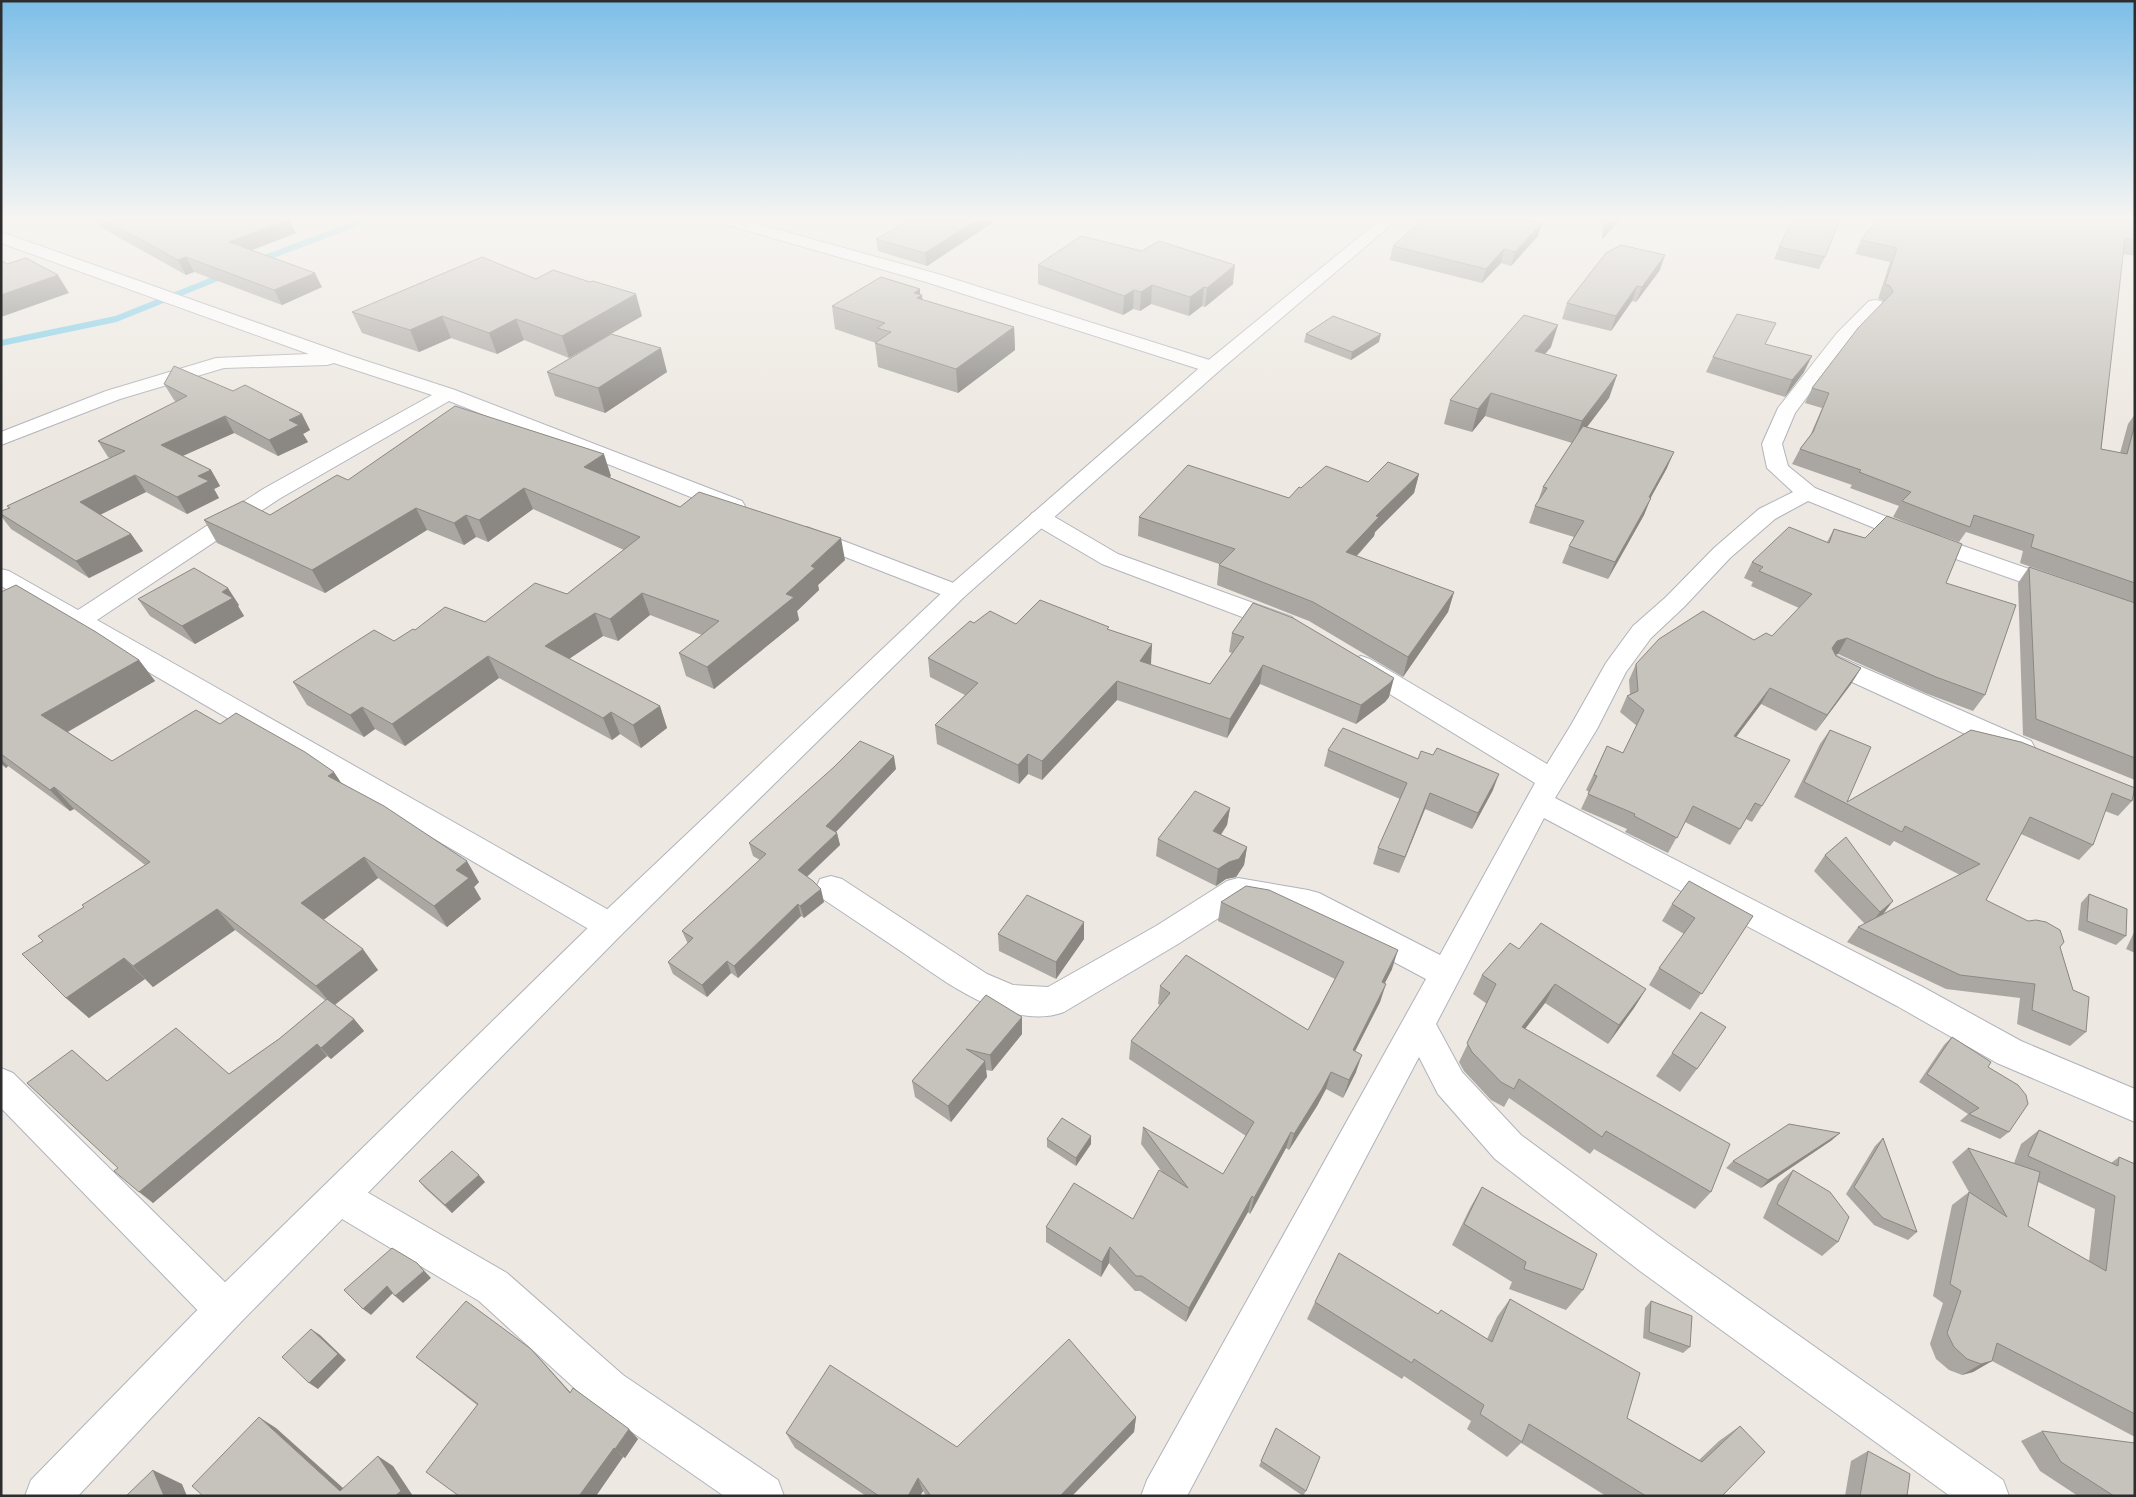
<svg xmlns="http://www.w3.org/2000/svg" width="2136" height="1497" viewBox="0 0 2136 1497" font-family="Quicksand,sans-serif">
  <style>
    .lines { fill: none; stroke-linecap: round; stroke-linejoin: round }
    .stream { stroke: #7bcce8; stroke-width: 6 }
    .minor-casing { stroke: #b1b3bc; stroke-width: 2 }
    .tertiary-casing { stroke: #b1b3bc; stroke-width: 2 }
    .minor { fill: #fff; fill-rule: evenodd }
    .tertiary { fill: #fff; fill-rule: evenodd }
    .wall { fill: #aaa7a2; fill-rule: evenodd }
    .shaded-wall { fill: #8b8884 }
    .building { fill: #c6c2bc; stroke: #8b8884 }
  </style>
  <rect width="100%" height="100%" fill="#ede8e1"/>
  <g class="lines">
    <path class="stream" d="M257,261L368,219
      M1,343L116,319L225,275"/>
    <g class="minor-casing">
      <path id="minor" d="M715,219H739L938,274L1219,363L1222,367L1219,371L1212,373L1205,371L926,282L717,222Z
        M1,232L348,355L455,390L742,501L745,506L742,511L734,513L726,511L449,401L279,499L97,620L621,917L626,926L621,935L610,939L599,935L1,586V569L9,571L78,610L263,489L432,395L334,363L327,365L224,368L120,399L1,445V432L106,391L216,358L309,354L1,243Z
        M1875,300L1881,301L1884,305L1881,309L1849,341L1795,413L1782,444L1788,466L1815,488L1932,535L2066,582L2070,587L2066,592L2058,594L2050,592L1916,545L1808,501L1775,519L1730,558L1684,607L1651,638L1626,672L1597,729L1555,798L1921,986L2021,1041L2135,1089V1122L1997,1063L1897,1006L1544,818L1436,1024L1462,1072L1521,1135L1668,1243L2003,1480L2009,1496H1950L1640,1271L1495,1159L1438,1094L1419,1057L1187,1496H1141L1147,1480L1426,979L1302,913L1242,903L1178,944L1064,1012C1010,1032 944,981 902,952C875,934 847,915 820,897L816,888L820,879L831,876L842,879L987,974L1013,985L1048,987L1156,926L1227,881L1238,878L1308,890L1319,893L1440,955L1535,783L1352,671L1348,665L1352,659L1361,656L1370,659L1547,764L1571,725L1606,663L1633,626L1666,597L1714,548L1759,509L1793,492L1767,468L1762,444L1778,408L1837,333L1869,301Z
        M1040,511L1048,513L1118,554L1292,617L1295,623L1292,629L1283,631L1274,629L1102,564L1032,523L1029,518L1032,513Z
        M807,527L964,587L968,592L964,597L956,600L948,597L799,539L796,534L799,529Z
        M1837,656L2031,741L2035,748L2031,755L2021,758L2011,755L1828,671L1824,665L1828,659Z
        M1,1068L13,1073L239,1296L245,1310L239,1324L225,1330L211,1324L1,1108Z
        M340,1179L353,1184L507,1273L623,1375L778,1480L784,1496H724L593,1405L479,1301L327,1210L321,1197L327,1184Z"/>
    </g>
    <g class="tertiary-casing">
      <path id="tertiary" d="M1381,219H1398L1219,371L964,597L621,935L239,1324L78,1496H25L31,1480L211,1296L599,917L948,587L1205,363Z"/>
    </g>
    <use href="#minor" class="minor"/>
    <use href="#tertiary" class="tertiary"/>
  </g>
  <path class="wall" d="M95,219H289L296,233L252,250L322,287L282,305L194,272L186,275L100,227Z
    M1602,219H1621L1602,239Z
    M2135,219V256L2123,254L2101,449L2120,453L2128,424L2135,414V780L2023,735L2018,583L2029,567L2109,594L2020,563L2023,551L1966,532L1959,542L1939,535L1946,583L1985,695L1973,711L1925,693L1838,654L1836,655V656L1861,668L1851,684L1816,731L1761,704L1736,737L1762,806L1752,822L1746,819L1730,845L1685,822L1668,853L1625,832L1627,829L1581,809L1589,792L1586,790L1607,746L1623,753L1637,726L1620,712L1627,696L1630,694L1629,680L1636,664L1772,636L1799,608L1751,586L1753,582L1744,578L1752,562L1827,542L1834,529L1865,538L1927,531L1893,517L1899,506L1850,488L1852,485L1792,464L1800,449L1810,436L1822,408L1805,403L1812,388L1883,302L1882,300L1878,299L1890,262L1855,254L1861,240Z
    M992,223L927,266L878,251L876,239Z
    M1542,223L1538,236L1511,266L1501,263L1482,283L1390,260L1393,246Z
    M1779,247L1825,257L1819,269L1774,259Z
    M1038,265L1233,284L1205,307L1202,306L1189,316L1151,304L1140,311L1133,309L1123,315L1038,284Z
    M1660,270L1636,302L1632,301L1611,331L1562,319L1567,303Z
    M536,279L642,316L569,358L524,340L497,354L451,338L419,352L362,333L352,312Z
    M920,289V295L923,300L1014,327L1015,350L958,393L878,367L875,343H876L835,329L832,306Z
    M1306,334L1379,342L1351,360L1304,342Z
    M1766,345L1804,372L1785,397L1706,372L1713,357Z
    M1551,347L1545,354L1617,375L1609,398L1587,427L1667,468L1650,498L1644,515L1608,579L1562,563L1569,546L1574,537L1529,523L1535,506L1538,501L1543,487L1572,443L1485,416L1472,432L1444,424L1450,400Z
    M547,372H667L605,413L555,396Z
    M164,384L310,430L303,434L308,442L278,456L234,433L183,456L211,470L220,486L214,489L219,498L187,514L146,492L100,514L131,534L143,551L89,578L11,529L1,516V511L9,508L7,506L110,458L108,457L98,441L176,402L174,400Z
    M1419,474L1414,493L1375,532L1374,536L1357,556L1454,592L1448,612L1403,677L1309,621L1217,585L1219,564L1138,536L1139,517L1289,498L1301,488L1368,482Z
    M611,476L609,477L680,507L845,560L818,585L819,590L797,611L799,620L714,689L686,676L679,653L702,635L650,615L618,641L603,636L569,659L660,706L667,728L641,748L620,734L612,740L499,678L405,746L375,729L364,737L307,705L293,682L394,641L415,630L485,622L567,594L624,550L533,509L488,542L476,537L464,545L427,530L325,593L217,543L204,520L270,515L348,480Z
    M1,592L139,660L155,681L68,732L112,761L220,724L342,783L479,882L474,887L481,899L447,927L378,878L323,920L378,970L335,1005L354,1019L364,1031L331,1059L327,1056L153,1203L118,1168L72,1050L107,1081L229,1074L279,1039L326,1001L235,930L153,987L145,979L89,1018L66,998L43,941L84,907L145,865L74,809L70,811L8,766L6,768L1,764Z
    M138,599L239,605L238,606L244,616L195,644L150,616Z
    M1253,603L1389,697L1385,702L1356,724L1260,684L1227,738L1117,700L1042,780L1028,774L1019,784L937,744L935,725L965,695L930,677L928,658L974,623L1016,624L1109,630L1152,644L1150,665L1210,684L1232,653L1229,652L1232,633Z
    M1830,730L1847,802L1971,730L2132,801L2118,816L2105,811L2093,845L2079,860L2021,834L1986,900L2060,947L2086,1032L2070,1046L2017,1024L2020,998L1946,989L1847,942L1858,927L1865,924L1814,871L1825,855L1846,837L1882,915L1960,875L1894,841L1890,846L1794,797L1820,744Z
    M1328,750L1418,759L1493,790L1472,829L1425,809L1399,873L1373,864L1378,848L1400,799L1324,766Z
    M896,769L836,832L837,833L840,845L807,877L824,902L804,918L801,916L738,978L731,973L707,997L673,974L668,962L688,944L682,931L760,860L753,856L749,843Z
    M1230,808L1227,825L1221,835L1247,847L1244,865L1236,877L1226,879L1216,886L1156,856L1158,839Z
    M2089,894L2126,936L2116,945L2078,930L2081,903Z
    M1221,902L1392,969L1385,983L1380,1002L1355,1051L1356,1072L1343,1098L1326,1089L1317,1106L1289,1150L1286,1148L1250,1214L1248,1212L1186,1322L1140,1291H1135L1109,1263L1101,1277L1046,1242V1227L1133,1219L1162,1172L1141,1144L1143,1127L1223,1174L1246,1136L1129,1059L1131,1041L1160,1005L1158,1004L1160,986L1308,1030L1335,979L1218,921Z
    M1672,904L1753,916L1690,1010L1649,985L1659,968L1684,934L1662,921Z
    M2135,930V953L2126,949Z
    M998,934L1084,939L1056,979L999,951Z
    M1519,949L1646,989L1634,1008L1608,1044L1545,1003L1525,1029L1711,1192L1695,1209L1594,1149L1590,1154L1509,1098L1504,1107L1491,1100L1464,1071L1459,1062L1487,1004L1473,994L1482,975Z
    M986,995L1022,1034L992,1071L986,1070L987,1077L951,1122L915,1097L912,1081Z
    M1701,1012L1697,1069L1680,1092L1656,1076Z
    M1952,1037L1988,1067L2009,1132L2000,1139L1960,1121L1968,1114L1919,1082L1944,1045Z
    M2039,1130L2111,1163L2119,1157L2135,1164V1437L1992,1361L1973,1372L1962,1375L1949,1370L1936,1359L1930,1344L1943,1303L1933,1296L1952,1205L1969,1192L1952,1162L1968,1148L2014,1163L2021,1144ZM2038,1182L2095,1209L2089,1261L2028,1226Z
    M1091,1136V1144L1076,1166L1047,1147V1139Z
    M1883,1138L1917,1232L1908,1240L1874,1225L1846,1194L1875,1146Z
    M1832,1140L1761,1188L1726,1168L1733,1161Z
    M1793,1170L1838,1242L1822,1256L1763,1218L1778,1184Z
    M419,1181L485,1182L452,1213L425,1188Z
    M1482,1187L1583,1290L1566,1310L1509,1289L1512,1282L1452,1245L1470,1208Z
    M1510,1299L1627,1418L1699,1460L1719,1441L1740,1426L1723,1495L1725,1496H1606L1521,1443L1507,1457L1467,1429L1471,1421L1404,1376L1402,1379L1307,1319L1315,1302L1438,1314L1441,1310L1487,1339L1497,1317Z
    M1651,1301L1690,1347L1683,1353L1643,1338L1645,1308Z
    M416,1357L541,1360L570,1392L638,1439L625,1458L623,1457L596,1496H459L477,1405Z
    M1136,1417L1134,1432L1072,1496H926L923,1491L920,1496H866L795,1448L786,1433L957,1447Z
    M1276,1428L1306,1491L1303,1496L1259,1466Z
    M2042,1431L2135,1496H2078L2040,1471L2021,1441Z
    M1868,1451L1907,1496H1845L1851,1461Z"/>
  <path class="shaded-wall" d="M289,219L296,233L237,256L229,242Z
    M978,219H991L992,223L927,266L925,253Z
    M1614,219H1621L1602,239L1606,227Z
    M1542,223L1538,236L1511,266L1515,252Z
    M1504,249L1501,263L1482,283L1486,269Z
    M1665,255L1660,270L1636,302L1642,287Z
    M186,257L194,272L186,275L178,260Z
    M1235,265L1233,284L1205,307L1207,288Z
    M315,273L322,287L282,305L274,290Z
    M58,275L69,293L1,317V295Z
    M1152,285L1151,304L1140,311L1141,292Z
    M1637,286L1632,301L1611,331L1616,316Z
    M1204,287L1202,306L1189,316L1190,297Z
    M920,289V296L922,295L924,318L914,293Z
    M1134,290L1133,309L1123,315L1124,296Z
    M636,294L642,316L569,358L562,336Z
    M442,316L451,338L419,352L410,330Z
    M516,319L524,340L497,354L489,333Z
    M1558,325L1551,347L1528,374L1535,351Z
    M1014,327L1015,350L958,393L956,369Z
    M1381,334L1379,342L1351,360L1352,352Z
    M661,348L667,372L605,413L598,388Z
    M1812,356L1804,372L1785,397L1792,380Z
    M1617,375L1609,398L1574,444L1582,421Z
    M1491,393L1485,416L1472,432L1478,409Z
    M302,414L310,430L303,434L308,442L278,456L269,440L289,420Z
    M225,416L234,433L171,461L161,445Z
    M1674,452L1667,468L1642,514L1649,497Z
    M604,454L611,476L591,489L584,467Z
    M211,470L220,486L214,489L219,498L187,514L177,497L198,476Z
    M1419,474L1414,493L1375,532L1374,536L1342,572L1346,552L1376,516Z
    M135,475L146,492L92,519L80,502Z
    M524,488L533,509L488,542L479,520Z
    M1651,498L1644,515L1608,579L1615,562Z
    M416,508L427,530L325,593L312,570Z
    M466,515L476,537L464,545L454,523Z
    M131,534L143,551L89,578L76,561Z
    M841,538L845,560L818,585L819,590L797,611L799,620L714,689L707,667L786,594L811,566Z
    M228,588L239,605L238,606L244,616L195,644L182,626L222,592Z
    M1454,592L1448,612L1403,677L1408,657Z
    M642,593L650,615L618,641L610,619Z
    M595,613L603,636L554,669L545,646Z
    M1847,638L1838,654L1827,657L1832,648L1837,641Z
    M1152,644L1151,664L1139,680L1140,661Z
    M488,656L499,678L405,746L392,724Z
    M139,660L155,681L60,736L41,715Z
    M1263,665L1260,684L1227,738L1230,719Z
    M1861,668L1851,684L1816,731L1827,715Z
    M1394,678L1389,697L1385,702L1356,724L1361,705Z
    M1117,681V700L1042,780V761Z
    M1770,688L1761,704L1725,752L1734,736Z
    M660,706L667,728L641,748L633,725Z
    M362,707L375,729L364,737L350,715Z
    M611,712L620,734L612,740L603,718Z
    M1028,754V774L1019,784L1018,765Z
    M894,756L896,769L829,839L826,826Z
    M1,759L8,766L6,768L1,762Z
    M334,772L348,793L328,776Z
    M1499,774L1493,790L1472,829L1478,813Z
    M54,787L74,809L70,811L50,790Z
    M1430,793L1425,809L1399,873L1405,857Z
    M1230,808L1227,825L1211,849L1213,831Z
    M837,833L840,845L801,882L798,870Z
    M1247,847L1244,865L1236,877L1226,879L1216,886L1218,869Z
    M364,857L378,878L317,925L301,903Z
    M467,861L479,882L474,887L481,899L447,927L434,906L456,870Z
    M821,889L824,902L804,918L800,906Z
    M1893,901L1881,917L1868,927L1880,912Z
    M798,904L801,916L738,978L734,966Z
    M217,909L235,930L153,987L133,966Z
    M1084,922V939L1056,979V962Z
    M363,949L378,970L333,1006L316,986Z
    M1398,950L1392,969L1376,1000L1382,982Z
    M124,958L145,979L89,1018L66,998Z
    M727,961L731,973L707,997L702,985Z
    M1386,984L1380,1002L1347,1067L1353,1050Z
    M1555,984L1545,1003L1512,1046L1522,1027Z
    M1646,989L1634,1008L1608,1044L1619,1025Z
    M1022,1017V1034L992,1071L990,1055Z
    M354,1019L364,1031L331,1059L321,1048Z
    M317,1044L327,1056L153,1203L139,1192Z
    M1362,1055L1356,1072L1343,1098L1349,1080Z
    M985,1061L987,1077L951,1122L948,1106Z
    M1331,1072L1326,1089L1317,1106L1289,1150L1294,1134Z
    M1291,1132L1286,1148L1250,1214L1254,1198Z
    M1840,1133L1832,1140L1761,1188L1768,1180Z
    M1091,1136V1144L1076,1166V1158Z
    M479,1175L485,1182L452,1213L445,1205Z
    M1252,1196L1248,1212L1186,1322L1189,1308Z
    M1110,1247L1109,1263L1101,1277L1102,1262Z
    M417,1263L431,1278L403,1303L395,1296Z
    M387,1286L394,1292L371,1315L363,1309Z
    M311,1329L320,1335L346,1360L318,1389L309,1383Z
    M531,1349L541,1360L580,1403L570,1393Z
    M1992,1361L1973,1372L1962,1375L1981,1364Z
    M259,1417L276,1428L352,1496L340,1491Z
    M1136,1417L1134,1432L1072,1496H1060Z
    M629,1429L638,1439L625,1458L615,1449Z
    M614,1448L623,1457L596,1496H579Z
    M378,1456L393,1466L413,1496H395Z
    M153,1470L182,1484L187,1496H164Z
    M918,1478L923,1491L920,1496H908Z"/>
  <path class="building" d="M103,219H289L229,242L315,273L274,290L186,257L178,260Z
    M912,219H978L925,253L876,239Z
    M1423,219H1524L1542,223L1515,252L1504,249L1486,269L1393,246Z
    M1606,219H1614L1606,227Z
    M1793,219H1840L1825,257L1779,247Z
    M1877,219H2135V241L2125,238L2101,449L2127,454L2135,424V583L2031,547L2034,535L1974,515L1970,527L1943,517L1902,501L1911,492L1859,472L1861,470L1800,449L1813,432L1829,393L1812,388L1858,328L1893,292L1890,286L1885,284L1897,248L1861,240Z
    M1081,236L1142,251L1159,241L1235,265L1207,288L1204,287L1190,297L1152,285L1141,292L1134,290L1124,296L1038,265Z
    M1621,245L1665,255L1642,287L1637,286L1616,316L1567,303L1606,253Z
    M482,257L536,279L553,270L590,282L593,281L636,294L562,336L516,319L489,333L442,316L410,330L352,312Z
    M26,258L58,275L1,295V260L7,264Z
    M881,277L920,289L914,293L922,295L917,298L1014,327L956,369L875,343L891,332L877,328L885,323L832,306Z
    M1737,314L1776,323L1765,344L1812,356L1792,380L1713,357Z
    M1524,315L1558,325L1535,351L1617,375L1582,421L1491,393L1478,409L1450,400Z
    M1333,316L1381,334L1352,352L1306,334Z
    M611,334L661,348L598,388L547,372Z
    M174,366L233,391L245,385L302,414L289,420L299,425L269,440L225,416L161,445L211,470L198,476L209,481L177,497L135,475L80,502L131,534L76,561L1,514V511L10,508L7,506L125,451L98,441L187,396L164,384Z
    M455,406L604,454L584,467L680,507L699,492L841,538L811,566L815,568L786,594L794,597L707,667L679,653L719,621L642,593L610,619L595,613L545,646L660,706L633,725L611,712L603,718L488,656L392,724L362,707L350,715L293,682L374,630L394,641L413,629L415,630L445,607L485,622L535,583L567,594L640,537L524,488L479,520L466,515L454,523L416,508L312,570L204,520L243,501L270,515L337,475L348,480Z
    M1583,426L1674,452L1649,497L1651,498L1615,562L1569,546L1584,521L1535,506L1547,488L1543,487Z
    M1388,462L1419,474L1376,516L1379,517L1346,552L1454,592L1408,657L1313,602L1219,565L1235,549L1139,517L1188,465L1289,498L1299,487L1301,488L1326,466L1368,482Z
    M1887,516L1962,544L1946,583L2016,605L1985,695L1936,677L1847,638L1837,641L1832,648L1836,656L1861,668L1827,715L1770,688L1734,736L1790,760L1762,806L1755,803L1740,829L1693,806L1677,838L1634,816L1635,814L1588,794L1597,776L1594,775L1607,746L1623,753L1644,710L1627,696L1638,691L1636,664L1659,639L1703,611L1754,640L1766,633L1772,636L1812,594L1759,571L1763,567L1752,562L1789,527L1829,543L1834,529L1865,538Z
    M2029,567L2135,603V758L2036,719Z
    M194,568L228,588L222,592L233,598L182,626L138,599Z
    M16,585L96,632L139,660L41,715L112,761L196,710L220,724L236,713L305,752L334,772L328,776L384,806L467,861L456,870L469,878L434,906L364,857L301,903L363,949L316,986L217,909L133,966L124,958L66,998L22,954L43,941L38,936L84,907L82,905L150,862L54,787L50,790L1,754V592Z
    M1040,600L1109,627L1107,629L1152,644L1140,661L1210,684L1244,637L1232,633L1253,603L1293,618L1394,678L1390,683L1361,705L1263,665L1230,719L1117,681L1042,761L1028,754L1018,765L935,725L978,683L928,658L970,621L974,623L990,611L1016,624Z
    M1343,728L1418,759L1421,751L1433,755L1437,748L1499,774L1478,813L1430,793L1405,857L1378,848L1407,783L1328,750Z
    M1830,730L1871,747L1847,802L1971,730L2021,742L2135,788L2132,801L2112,793L2093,845L2030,817L1986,900L2028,921L2036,920L2046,922L2060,930L2064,942L2060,947L2073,990L2089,997L2086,1032L2032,1010L2035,984L1960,975L1858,927L1980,864L1905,826L1902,832L1804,782Z
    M860,741L894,756L826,826L837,833L798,870L813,881L821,889L800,906L798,904L734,966L727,961L702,985L668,962L693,938L682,931L766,854L749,843L834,767Z
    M1195,791L1230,808L1213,831L1247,847L1239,859L1229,862L1218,869L1158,839Z
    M1846,837L1893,901L1880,912L1825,855Z
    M1689,881L1753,916L1702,994L1659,968L1695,918L1672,904Z
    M1246,886L1269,890L1398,950L1382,982L1386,984L1353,1050L1362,1055L1349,1080L1331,1072L1322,1089L1294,1134L1291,1132L1254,1198L1252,1196L1189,1308L1142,1276H1136L1110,1247L1102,1262L1046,1227L1074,1183L1133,1219L1159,1170L1188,1188L1143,1127L1223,1174L1254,1122L1131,1041L1170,993L1160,986L1186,955L1308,1030L1344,962L1221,902Z
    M2089,894L2127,909L2126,936L2087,921Z
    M1027,895L1084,922L1056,962L998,934Z
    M1541,923L1646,989L1619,1025L1555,984L1522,1027L1730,1144L1711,1192L1606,1131L1602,1137L1519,1079L1514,1089L1501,1082L1472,1052L1467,1043L1496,984L1482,975L1510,943L1519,949Z
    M986,995L1022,1017L990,1055L966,1049L985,1061L948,1106L912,1081Z
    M327,999L354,1019L321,1048L317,1044L139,1192L114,1171L118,1168L27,1083L72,1050L107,1081L176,1028L229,1074L279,1039Z
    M1701,1012L1726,1027L1697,1069L1672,1053Z
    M1952,1037L1991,1062L1988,1067L2018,1085L2026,1095L2028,1104L2009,1132L1969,1114L1979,1108L1927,1074Z
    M1062,1118L1091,1136L1076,1158L1047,1139Z
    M1789,1124L1840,1133L1768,1180L1733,1161Z
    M2039,1130L2118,1166L2119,1157L2135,1164V1414L1997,1343L1992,1361L1981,1364L1967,1359L1954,1347L1947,1333L1961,1291L1950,1284L1969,1192L2007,1217L1968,1148L2040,1172L2028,1226L2106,1271L2115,1196L2028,1156Z
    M1883,1138L1917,1232L1883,1218L1854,1187Z
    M452,1151L479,1175L445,1205L419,1181Z
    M1793,1170L1830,1192L1849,1217L1838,1242L1777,1204Z
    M1482,1187L1597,1254L1583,1290L1524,1269L1526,1262L1464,1224Z
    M392,1248L417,1263L424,1271L395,1296L387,1286L363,1309L344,1290Z
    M1339,1253L1438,1314L1441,1310L1492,1342L1510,1299L1640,1373L1627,1418L1702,1462L1740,1426L1765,1452L1723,1495L1725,1496H1646L1529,1424L1522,1442L1480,1414L1484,1405L1414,1359L1412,1363L1315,1302Z
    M466,1301L531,1349L570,1393L573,1388L629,1429L615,1449L614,1448L579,1496H459L426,1472L478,1404L416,1357Z
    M1651,1301L1692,1316L1690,1347L1649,1332Z
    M311,1329L338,1354L309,1383L282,1357Z
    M1069,1339L1136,1417L1060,1496H931L918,1478L908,1496H879L786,1433L830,1365L957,1447Z
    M259,1417L340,1491L378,1456L401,1491L395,1496H203L192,1486Z
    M1276,1428L1320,1457L1306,1491L1261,1461Z
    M2042,1431L2135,1443V1496H2114L2061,1462Z
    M1868,1451L1910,1474L1907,1496H1860Z
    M153,1470L164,1496H126Z"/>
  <linearGradient id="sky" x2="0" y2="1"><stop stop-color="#7cbee8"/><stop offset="0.51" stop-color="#f7f5f2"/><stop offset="1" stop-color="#f7f5f2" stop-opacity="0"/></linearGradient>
  <rect width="2136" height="428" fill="url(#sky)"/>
  <rect width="2136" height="1497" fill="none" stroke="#2d2d2d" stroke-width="5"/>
</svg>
